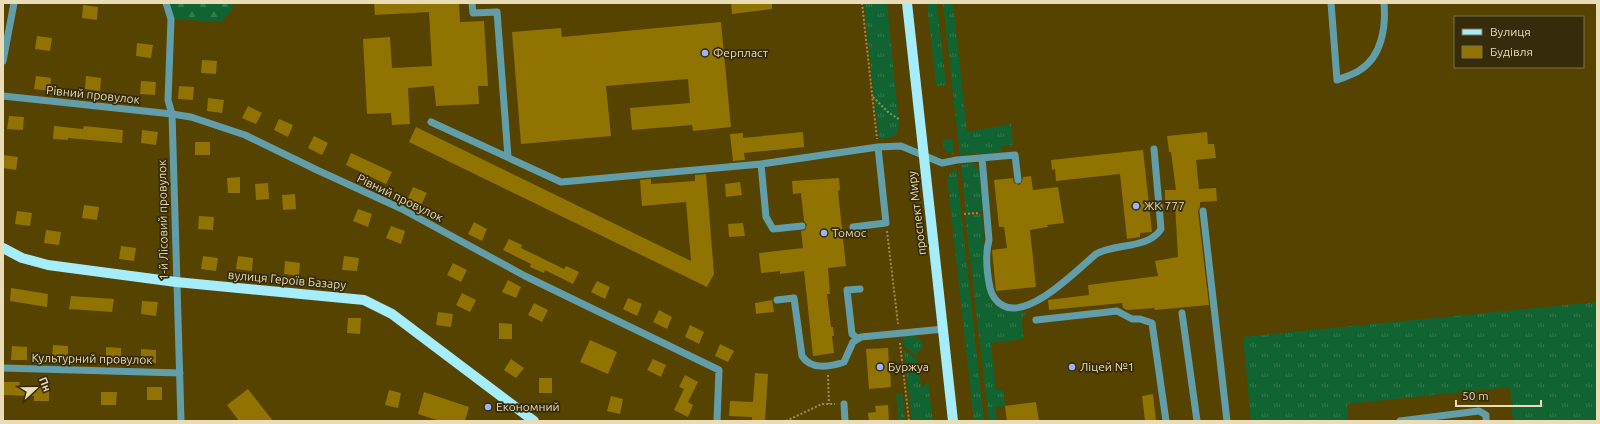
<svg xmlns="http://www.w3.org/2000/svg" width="1600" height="424" viewBox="0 0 1600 424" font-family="Ubuntu,sans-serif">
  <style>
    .grass { fill: url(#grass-tufts) }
    .forest { fill: url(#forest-firs) }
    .building { fill: #917302 }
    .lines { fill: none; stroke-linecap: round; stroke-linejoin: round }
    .path { stroke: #9c8c58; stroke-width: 2; stroke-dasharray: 2 2; stroke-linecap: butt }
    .minor { stroke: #619eaa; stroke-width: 7 }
    .major { stroke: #a5edfb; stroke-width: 10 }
    .poi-dot { fill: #9db4fd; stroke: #362b0a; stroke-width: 1.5 }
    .labels { text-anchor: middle; stroke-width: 3.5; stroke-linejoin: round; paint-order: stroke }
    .poi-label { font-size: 12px; fill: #e9dcb7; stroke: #362b0a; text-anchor: start }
    .street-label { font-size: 12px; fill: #e9dcb7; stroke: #362b0a }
  </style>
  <defs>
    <pattern id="grass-tufts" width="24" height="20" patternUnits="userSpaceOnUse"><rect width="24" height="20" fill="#116431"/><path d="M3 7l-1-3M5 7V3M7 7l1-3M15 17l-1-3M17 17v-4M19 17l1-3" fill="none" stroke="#347a4d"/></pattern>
    <pattern id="forest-firs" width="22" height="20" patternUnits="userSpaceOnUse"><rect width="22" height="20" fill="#116431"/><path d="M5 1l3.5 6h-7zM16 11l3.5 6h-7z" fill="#347a4d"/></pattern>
  </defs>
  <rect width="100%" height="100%" fill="#564300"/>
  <path class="grass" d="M864,3H887L899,125L896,135L882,140L879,138Z
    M927,3H937L946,85L936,86Z
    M943,3H953L967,132L1011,124L1013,145L1002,146V152L960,155Z
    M953,139L954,155L944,149L943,140Z
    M971,163L974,164L979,169L983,211L966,213L961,165Z
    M956,167L960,202L984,421H974L947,177Z
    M982,214C983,232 984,249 986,267C986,277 986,288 990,298C996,311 1012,314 1025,311L1026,313L1022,317L1023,339L991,343L996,390H1003L1005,406L995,407L997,421H989L965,215Z
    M1597,302V421H1513L1510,387L1347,404L1348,421H1251L1243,337Z
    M911,336L920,339L924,347L917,353L918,357L904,346L903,337Z
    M904,350L917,359V367L906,368Z
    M919,369L921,387H923L928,382L933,421H912L906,370Z
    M896,393H902L905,421H899Z"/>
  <path class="forest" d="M166,3H233L232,10L221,22L171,19Z"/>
  <path class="building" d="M374,3H459L460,22L484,21L488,86H478L479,104L436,106L434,86L408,88L410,124L392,125L391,113L367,114L363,39L390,37L392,68L432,66L429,12L375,15Z
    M731,3H772V9L732,14Z
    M83,5L98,7L97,20L82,18Z
    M721,22L731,127L693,131L692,125L632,130L630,108L690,103L688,79L606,86L611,136L521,144L512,32L561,28L562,37Z
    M37,36L52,38L50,51L35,49Z
    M137,43L153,45L151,58L136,56Z
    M202,60L217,61L216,74L201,73Z
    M36,76L51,78L50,91L34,89Z
    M86,76L101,78L100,91L85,89Z
    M141,81L156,82L155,95L140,94Z
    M179,86L194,87L193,100L178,99Z
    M208,98L224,100L222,113L207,111Z
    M248,106L262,113L256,124L242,118Z
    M9,116L24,117L23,130L7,129Z
    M279,119L293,125L288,137L274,130Z
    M54,126L83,129L84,126L123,130L122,143L68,138V140L53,139Z
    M416,127L691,261L686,202L642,206L640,180L651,179V184L695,181V175L706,174L714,274L707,287L409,142Z
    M142,130L158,132L156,145L141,143Z
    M803,132L804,147L744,153L745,160L733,161L730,134L743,133V138Z
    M1207,132L1208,144H1214L1216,158L1196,160L1199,189L1216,188L1217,201L1200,202V207L1198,211L1209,305L1155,310L1154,308L1127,310L1123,308L1122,303L1049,310L1048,300L1089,295L1088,285L1158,276L1155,261L1178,257L1175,204H1165V190H1176L1171,152H1169L1167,136Z
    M314,136L328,143L322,155L308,148Z
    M195,142H210V155H195Z
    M1143,150L1152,232L1140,233V237L1127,239L1120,174L1056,181L1055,169L1052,170L1051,160Z
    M351,153L392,172L386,184L346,165Z
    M3,155L18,157L16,170L3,168Z
    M1031,176L1033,190L1058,187L1064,223L1047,225L1048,227L1030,230L1036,287L996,291L992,250L1007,248L1004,227H999L994,180L1013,178L1014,183L1019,185L1022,182L1023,177Z
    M240,177V193H228L227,178Z
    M839,178L840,190L838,191L846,266L828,268L830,294H827L831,327H833L834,336H832L834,353L813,356L804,271L780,274V271L761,273L759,253L803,248L801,231L805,230L807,225L804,221L801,193L793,194L792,181Z
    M740,182L742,195L726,197L725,184Z
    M268,183L269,199L256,200L255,184Z
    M413,187L427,193L421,205L408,198Z
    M295,194L296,209L283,210L282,195Z
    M84,205L99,207L97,220L82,218Z
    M358,209L372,214L368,227L353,221Z
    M17,211L32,213L30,226L15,224Z
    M199,216L214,217L213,230L198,229Z
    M474,222L487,229L482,241L468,234Z
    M743,223L745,236L729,237L728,224Z
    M391,226L405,231L401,244L386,238Z
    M46,230L61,232L59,245L44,243Z
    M509,239L522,245L521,248L564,269L566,266L579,272L573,284L545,270L544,273L530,267L531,264L503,250Z
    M121,246L136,248L134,261L119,259Z
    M203,256L218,258L216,271L201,269Z
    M238,256L253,258L252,271L236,269Z
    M344,256L359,258L357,271L342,270Z
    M285,261L300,263L299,276L284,274Z
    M453,263L467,270L461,282L447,275Z
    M508,280L521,287L516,298L502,292Z
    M597,281L610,287L605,299L591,292Z
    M11,288L48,294L47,307L10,301Z
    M462,293L476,300L470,312L456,305Z
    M71,296L114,299L112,312L69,309Z
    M628,298L642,304L637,316L623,309Z
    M772,300L774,312L756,314L755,303Z
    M142,301L158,302L156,316L141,314Z
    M534,303L548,310L542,322L528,315Z
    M659,310L672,317L667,329L653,322Z
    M438,312L453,314L451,327L436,325Z
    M348,318H361L360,334L347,333Z
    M499,323L512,324V339H499Z
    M690,325L704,332L699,344L685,337Z
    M590,340L617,352L608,374L580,362Z
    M720,344L734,351L728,362L715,356Z
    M53,345L68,346V359L52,358Z
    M12,346L27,347V360H11Z
    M106,347L121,348V361L106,360Z
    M888,348L889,362H893L894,372H890L891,387L869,389L866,349Z
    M141,349L156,350V363L141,362Z
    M511,359L524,368L516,378L504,370Z
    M653,359L666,365L661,377L647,370Z
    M755,373L768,374L765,421L752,420V417L729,416L730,401L753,402Z
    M685,375L698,382L688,402L693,405L688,417L674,410L684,389L679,387Z
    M539,378H552V393H539Z
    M4,382H20L19,387L49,388V401H34V396L4,395Z
    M147,387H162V400H147Z
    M248,389L273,421H239L227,405Z
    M389,390L401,393L398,408L385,405Z
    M101,392H117L116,405H101Z
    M424,392L469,407L465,421H440L418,414Z
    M1153,394L1156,421H1145L1142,396Z
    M611,396L623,399L620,414L607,411Z
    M1036,402L1039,421H1007L1005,406Z
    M888,405L889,421H869L868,413L876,412L875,406Z"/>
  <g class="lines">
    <path class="path" d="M862,3L877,139
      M873,97L889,113L899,119
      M964,214L978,213
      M887,231L898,324
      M900,343L909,421
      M828,375L829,404
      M786,421L822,404H835"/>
    <path class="minor" d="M166,3L171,19L168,100L172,114L181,421
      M472,3L473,13L497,12L508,157
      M1331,3L1337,80C1344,77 1353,75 1360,70C1382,56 1386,27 1384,3
      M3,61L14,3
      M3,96L172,114L191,117L245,135L317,170L402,209L525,276L719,370L717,421
      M431,122L561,182L761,164
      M982,158L989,240C985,254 987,273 990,288C992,296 995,301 1002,305C1028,321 1077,270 1096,254C1115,243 1149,249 1161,229L1154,149
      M1203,211L1227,421
      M802,226L773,229L766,217L761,164L878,147L901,146L942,163L957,160L1015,155L1018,180
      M853,227L886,223L878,147
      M777,300L794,298L802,356C811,370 830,367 844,362L853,342L861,337L944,329
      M1182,313L1197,421
      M1036,320L1117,311L1132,319H1140L1152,323L1166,421
      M857,338L852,334L847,290L860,289
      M3,368L180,373
      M844,404L845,421
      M1400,421L1479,411L1486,415V421"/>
    <path class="major" d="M907,3L953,421
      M3,248L22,258L48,265L176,282L364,300L392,314L534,421"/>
  </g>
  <g class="poi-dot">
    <circle cx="705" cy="53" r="4"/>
    <circle cx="1136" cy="206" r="4"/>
    <circle cx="824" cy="233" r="4"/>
    <circle cx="880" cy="367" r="4"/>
    <circle cx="1072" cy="367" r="4"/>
    <circle cx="488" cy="407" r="4"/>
  </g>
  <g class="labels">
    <g class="poi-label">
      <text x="713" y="57">Ферпласт</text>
      <text x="1144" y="210">ЖК 777</text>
      <text x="832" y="237">Томос</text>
      <text x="888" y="371">Буржуа</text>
      <text x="1080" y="371">Ліцей №1</text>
      <text x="496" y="411">Економний</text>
    </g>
    <g class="street-label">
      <text transform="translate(93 95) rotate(6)" y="4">Рівний провулок</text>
      <text transform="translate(400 198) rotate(26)" y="4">Рівний провулок</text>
      <text transform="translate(917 213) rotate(-97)" y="4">проспект Миру</text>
      <text transform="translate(163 220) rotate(-91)" y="4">1-й Лісовий провулок</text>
      <text transform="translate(287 280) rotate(5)" y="4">вулиця Героїв Базару</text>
      <text transform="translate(92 359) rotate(1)" y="4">Культурний провулок</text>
    </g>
  </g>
  <rect width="1600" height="424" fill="none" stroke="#e9dcb7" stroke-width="8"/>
  <rect x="1454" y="16" width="130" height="52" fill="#362b0a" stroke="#7e724f"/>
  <rect x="1462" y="29" width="20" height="6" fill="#a5edfb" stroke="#7e724f"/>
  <text x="1490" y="36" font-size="12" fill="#e9dcb7">Вулиця</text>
  <rect x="1462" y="46" width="20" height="12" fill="#917302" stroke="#7e724f"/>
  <text x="1490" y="56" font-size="12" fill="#e9dcb7">Будівля</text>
  <g transform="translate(36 388) rotate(68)" stroke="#362b0a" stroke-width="3" paint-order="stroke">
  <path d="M0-3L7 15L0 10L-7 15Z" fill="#e9dcb7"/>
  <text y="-6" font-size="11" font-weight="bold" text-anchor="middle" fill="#e9dcb7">Пн</text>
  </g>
  <path d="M1456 400v6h85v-6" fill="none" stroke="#e9dcb7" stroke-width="2"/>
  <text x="1462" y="400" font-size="12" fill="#e9dcb7" stroke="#362b0a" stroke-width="3" paint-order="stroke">50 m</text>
</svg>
